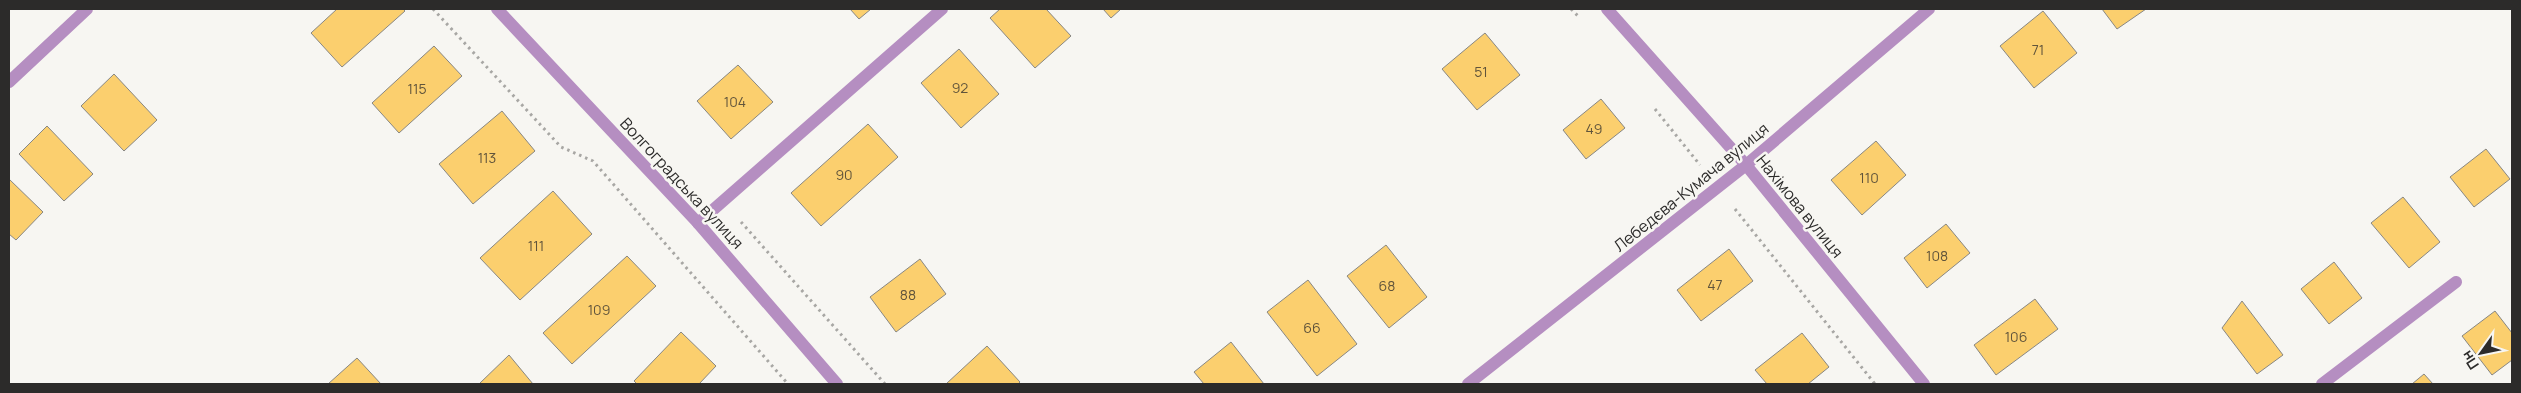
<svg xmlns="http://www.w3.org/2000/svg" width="2521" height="393" viewBox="0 0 2521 393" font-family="Manrope,sans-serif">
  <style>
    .building { fill: #fbcf6e; stroke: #888783 }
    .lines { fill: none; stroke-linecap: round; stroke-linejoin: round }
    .path { stroke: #a8a7a4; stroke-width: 3; stroke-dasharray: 2.5 4; stroke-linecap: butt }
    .minor { stroke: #b58ec1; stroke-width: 12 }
    .tertiary { stroke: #b58ec1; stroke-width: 12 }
    .labels { text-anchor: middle; stroke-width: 5; stroke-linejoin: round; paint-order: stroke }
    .number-label { font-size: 14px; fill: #60543b }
    .street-label { font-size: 16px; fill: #2c2b2a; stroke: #f7f6f2 }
  </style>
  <rect width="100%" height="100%" fill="#f7f6f2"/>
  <path class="building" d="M337,9H403L405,11L342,67L311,33Z
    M850,9H871L859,19Z
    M1000,9H1046L1071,36L1035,68L990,18Z
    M1103,9H1121L1111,18Z
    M2102,9H2146L2117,29Z
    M2043,11L2077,53L2034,88L2000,46Z
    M1485,33L1520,75L1477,110L1442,69Z
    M434,46L462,76L399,133L372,103Z
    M959,49L999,94L961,128L921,83Z
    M738,65L773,102L731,139L697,101Z
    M114,74L157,120L124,151L81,106Z
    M1601,99L1625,128L1586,159L1563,130Z
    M502,111L535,151L473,204L439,164Z
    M868,124L898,157L821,226L791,193Z
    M47,126L93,174L64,201L19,154Z
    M1876,141L1906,175L1862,215L1831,180Z
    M2486,149L2510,179L2474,207L2450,177Z
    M9,179L43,212L16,240L9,234Z
    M553,191L592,234L520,300L480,258Z
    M2403,197L2440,242L2409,268L2371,223Z
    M1946,224L1970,253L1927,288L1904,258Z
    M1386,245L1427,297L1389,328L1347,276Z
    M1729,249L1753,281L1701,321L1677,290Z
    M627,256L656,286L572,364L543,333Z
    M920,259L946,294L896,332L870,297Z
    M2334,262L2362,298L2329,324L2301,289Z
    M1308,280L1357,344L1317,376L1267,312Z
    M2035,299L2058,329L1996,375L1974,345Z
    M2242,301L2283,355L2257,374L2222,328Z
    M2495,311L2512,333V360L2492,375L2462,336Z
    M681,332L716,366L699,384H637L634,381Z
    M1802,333L1829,367L1808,384H1767L1755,370Z
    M1231,342L1264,384H1204L1194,372Z
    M987,346L1020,382L1018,384H946Z
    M509,355L533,384H479Z
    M357,358L381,384H328Z
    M2424,374L2433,384H2412Z"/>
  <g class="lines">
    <path class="path" d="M433,9L561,147L593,161L788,384
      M1571,9L1580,18
      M1655,109L1700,165
      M1735,209L1875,384
      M741,222L885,384"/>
    <path class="minor" d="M1607,9L1746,165L1924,384
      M9,82L87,9
      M698,223L942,9
      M1468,384L1746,165L1929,9
      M2322,384L2456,282"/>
    <path class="tertiary" d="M497,9L698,223L837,384"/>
  </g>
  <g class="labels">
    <g class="number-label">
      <text x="2038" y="55">71</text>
      <text x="1481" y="77">51</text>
      <text x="960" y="93">92</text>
      <text x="417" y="94">115</text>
      <text x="735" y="107">104</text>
      <text x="1594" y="134">49</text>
      <text x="487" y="163">113</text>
      <text x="844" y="180">90</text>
      <text x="1869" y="183">110</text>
      <text x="536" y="251">111</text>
      <text x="1937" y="261">108</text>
      <text x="1715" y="290">47</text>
      <text x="1387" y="291">68</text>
      <text x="908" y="300">88</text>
      <text x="599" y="315">109</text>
      <text x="1312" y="333">66</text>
      <text x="2016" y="342">106</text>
    </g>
    <g class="street-label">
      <text transform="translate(682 183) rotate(47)" y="6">Волгоградська вулиця</text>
      <text transform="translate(1691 187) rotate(-39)" y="6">Лебедєва-Кумача вулиця</text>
      <text transform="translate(1800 206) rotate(51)" y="6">Нахімова вулиця</text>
    </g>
  </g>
  <rect width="2521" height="393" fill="none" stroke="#2c2b2a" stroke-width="20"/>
  <g transform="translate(2481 353) rotate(237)" stroke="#f7f6f2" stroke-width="4" paint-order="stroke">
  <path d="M0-4L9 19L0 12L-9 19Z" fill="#2c2b2a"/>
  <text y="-8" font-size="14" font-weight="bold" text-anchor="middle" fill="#2c2b2a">Пн</text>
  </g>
</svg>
